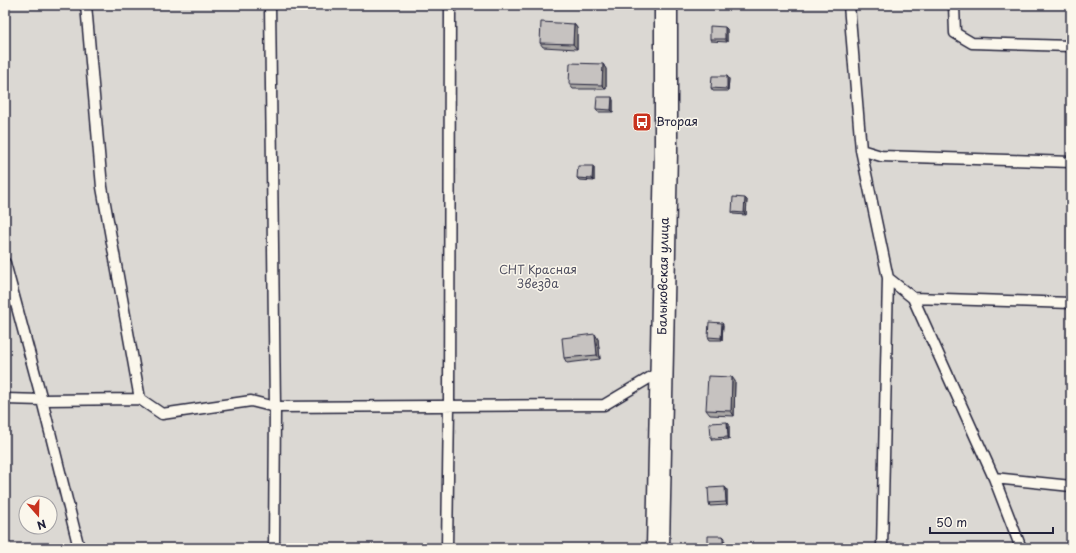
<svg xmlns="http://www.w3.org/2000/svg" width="1076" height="553" viewBox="0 0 1076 553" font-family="'Playpen Sans',sans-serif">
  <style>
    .green { fill: #dbd8d3; stroke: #7e7d87; fill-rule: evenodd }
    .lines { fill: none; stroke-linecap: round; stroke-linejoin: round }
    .lane-casing { stroke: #22223b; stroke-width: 13 }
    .secondary-casing { stroke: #22223b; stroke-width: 25 }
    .lane { stroke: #fbf7ec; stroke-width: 10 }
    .secondary { stroke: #fbf7ec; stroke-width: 22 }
    .wall { fill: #aaa7a5; stroke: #22223b }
    .shaded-wall { fill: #8b8886; stroke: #22223b }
    .building { fill: #c6c2c0; stroke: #22223b }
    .labels { text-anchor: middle; stroke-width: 3; stroke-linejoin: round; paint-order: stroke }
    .poi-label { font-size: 12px; fill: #22223b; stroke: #fbf7ec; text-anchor: start }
    .park-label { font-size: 12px; fill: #505061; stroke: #fbf7ec }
    .street-label { font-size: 12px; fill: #22223b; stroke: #fbf7ec }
  </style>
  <rect width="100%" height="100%" fill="#fbf7ec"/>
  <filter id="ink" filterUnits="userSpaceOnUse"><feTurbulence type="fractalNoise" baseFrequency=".025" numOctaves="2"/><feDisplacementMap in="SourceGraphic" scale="8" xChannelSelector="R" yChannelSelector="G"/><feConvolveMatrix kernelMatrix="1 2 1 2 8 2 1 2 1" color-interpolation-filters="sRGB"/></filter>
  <g filter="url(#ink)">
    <path class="green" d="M5,5H1071V548H5ZM26,503H50V527H26Z"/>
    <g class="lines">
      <g class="lane-casing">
        <path id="lane" d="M86,5L102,187L140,399
          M270,5L275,407L274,548
          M849,5L861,150L881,156L1071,162
          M954,5L955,33L972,43L1071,46
          M861,150L888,278L913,298L1071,303
          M5,263L42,400L79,548
          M913,298L994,478L1021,548
          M5,399L42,400L140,399L162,414L251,401L275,407L604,405L661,371
          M994,478L1071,486
          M447,548L449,406L450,5
          M882,548L888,278"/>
      </g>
      <g class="secondary-casing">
        <g id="secondary">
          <path id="s1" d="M658,548L666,151V5"/>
        </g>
      </g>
      <use href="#lane" class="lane"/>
      <use href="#secondary" class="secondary"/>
    </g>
    <path class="wall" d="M589,5H605V7L590,6Z
      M574,24L577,28V49L543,47L540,43Z
      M727,29V42L711,41L710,39Z
      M603,64L606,69V89H573L569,84Z
      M727,76L729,79L728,91H713L711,88Z
      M613,100V112H598L596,109Z
      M594,168V181L579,180L577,178Z
      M745,198L747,200L746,215L733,214L732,212Z
      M722,323L723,325L722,340H710L708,337Z
      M598,339L600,359L567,363L564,358Z
      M735,381L734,416L710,415L706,410Z
      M727,422L729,424V439L712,440L711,438Z
      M725,487L727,490V505L710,506L709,503Z"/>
    <path class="shaded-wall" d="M574,24L577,28V49L573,44Z
      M725,27L727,29V42L725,39Z
      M603,64L606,69V89L602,85Z
      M727,76L729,79L728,91L727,89Z
      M612,97L613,100V112L611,110Z
      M593,166L594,168V181L592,179Z
      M745,198L747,200L746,215L744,213Z
      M722,323L723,325L722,340L721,338Z
      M595,334L598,339L600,359L597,355Z
      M732,377L735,381L734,416L731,411Z
      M727,422L729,424V439L728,437Z
      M725,487L727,490V505L726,502Z
      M723,536L725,538L724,548H723Z"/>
    <path class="building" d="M541,22L574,24L573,44L540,43Z
      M710,26L725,27V39H710Z
      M570,63L603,64L602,85L569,84Z
      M712,76H727V89L711,88Z
      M597,97H612L611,110L596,109Z
      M578,166H593L592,179L577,178Z
      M733,197L745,198L744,213L732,212Z
      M709,322L722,323L721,338L708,337Z
      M595,334L597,355L564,358L562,338Z
      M708,376L732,377L731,411L706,410Z
      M727,422L728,437L711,438L710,423Z
      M725,487L726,502L709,503L708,488Z
      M708,536H723V548H708Z"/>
  </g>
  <defs>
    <g id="bus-square" transform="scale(1)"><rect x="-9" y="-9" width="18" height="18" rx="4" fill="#c8321e" stroke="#fbf7ec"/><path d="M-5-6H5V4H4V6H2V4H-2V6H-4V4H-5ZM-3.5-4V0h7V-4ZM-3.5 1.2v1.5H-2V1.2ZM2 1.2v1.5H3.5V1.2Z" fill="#fff"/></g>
  </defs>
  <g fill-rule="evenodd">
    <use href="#bus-square" x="642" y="122"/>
  </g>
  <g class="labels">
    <g class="poi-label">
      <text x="656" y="126">Вторая</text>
    </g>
    <g class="park-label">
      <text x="538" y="274">СНТ Красная<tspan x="538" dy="14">Звезда</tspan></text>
    </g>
    <g class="street-label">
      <text dy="4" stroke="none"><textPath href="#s1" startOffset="272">Балыковская улица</textPath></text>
    </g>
  </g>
  <rect width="1076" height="553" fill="none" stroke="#fbf7ec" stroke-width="20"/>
  <rect x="10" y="10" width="1056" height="533" fill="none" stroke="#22223b" stroke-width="1.5" filter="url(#ink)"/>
  <g transform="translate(38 515) rotate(160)"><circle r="19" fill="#fbf7ec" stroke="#a4a2a5"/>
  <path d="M0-3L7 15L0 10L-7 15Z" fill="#c8321e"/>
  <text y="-6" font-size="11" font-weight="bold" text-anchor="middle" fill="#22223b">N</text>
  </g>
  <path d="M930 527v6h123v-6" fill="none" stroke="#22223b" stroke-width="2"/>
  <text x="936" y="527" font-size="12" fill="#22223b" stroke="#fbf7ec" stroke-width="3" paint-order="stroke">50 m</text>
</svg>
